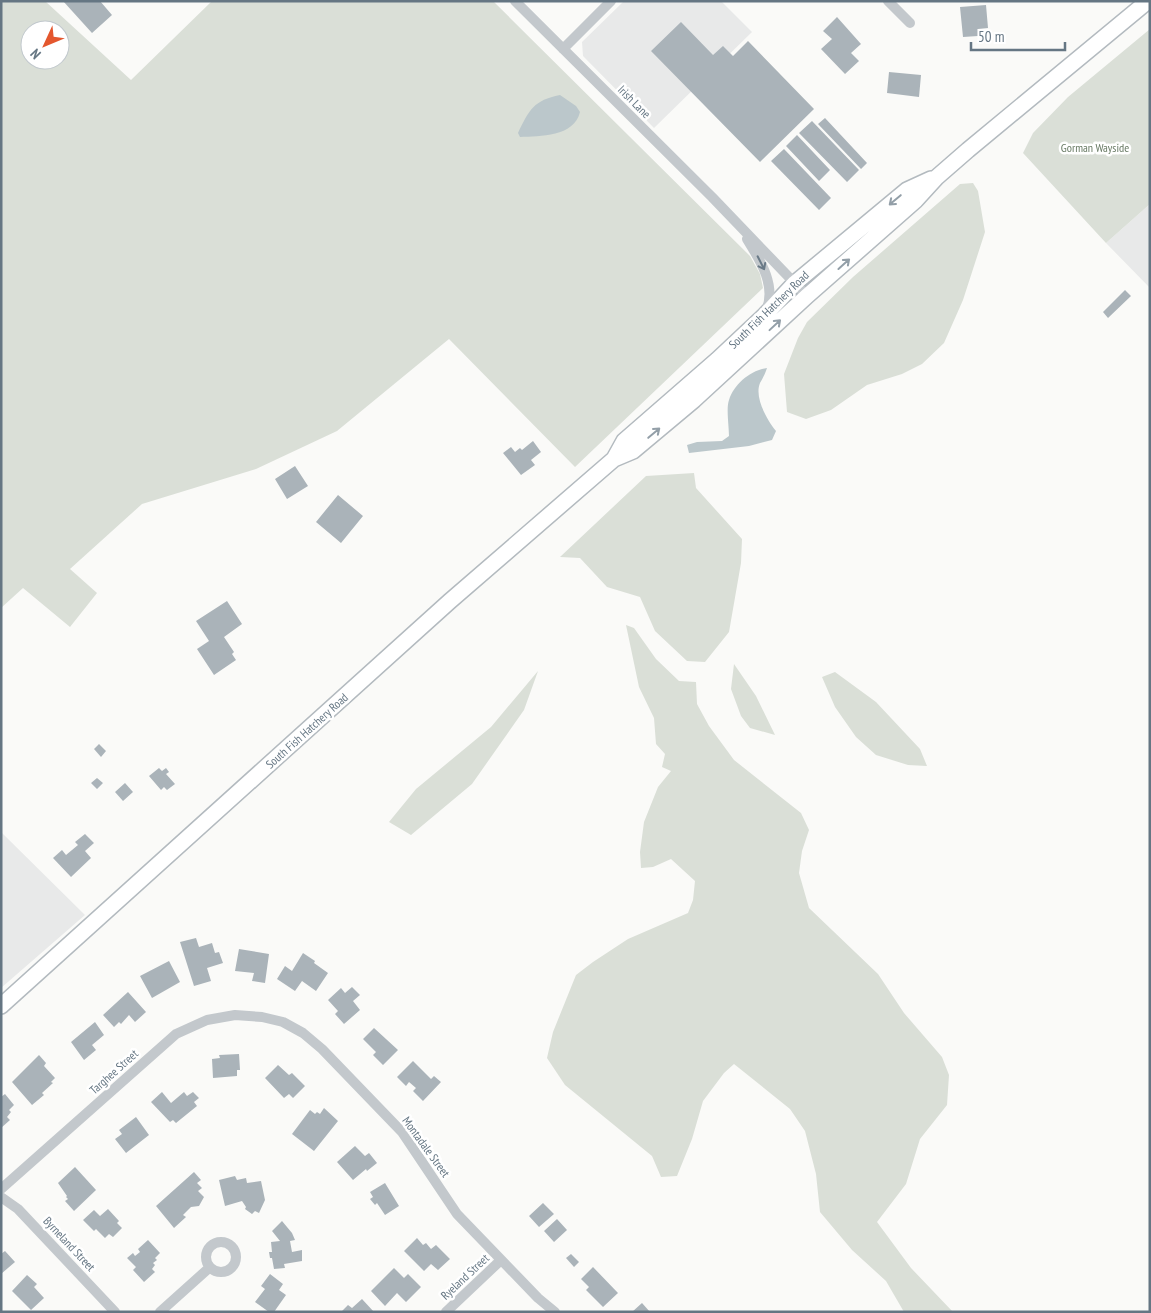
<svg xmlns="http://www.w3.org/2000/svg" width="1151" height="1313" viewBox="0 0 1151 1313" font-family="'PT Sans Narrow',sans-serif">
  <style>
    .built { fill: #e8e9e9 }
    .green { fill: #dadfd7; fill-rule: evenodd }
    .water { fill: #bbc7cb }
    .building { fill: #aab3b9 }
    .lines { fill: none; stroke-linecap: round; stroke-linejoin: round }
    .secondary-casing { stroke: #b3babf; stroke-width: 18 }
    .street { stroke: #c3c8cc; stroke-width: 10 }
    .secondary { stroke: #fff; stroke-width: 15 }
    .oneway { stroke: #939fa8 }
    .oneway2 { stroke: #6a7a87 }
    .labels { text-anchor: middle; stroke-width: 5; stroke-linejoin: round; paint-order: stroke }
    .street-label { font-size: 12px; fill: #657683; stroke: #fff }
    .park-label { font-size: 12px; fill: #687a64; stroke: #fff }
  </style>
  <rect width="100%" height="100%" fill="#fafaf8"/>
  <path class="built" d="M624,1H721L752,32L654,128L583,56L582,42Z
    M1150,204V288L1106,243Z
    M1,832L85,915L1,988Z"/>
  <path class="green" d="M1,1H45L131,80L212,1H493L750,256L760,274L763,288L575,467L449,339L337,431L256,469L142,504L70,569L97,593L70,627L23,588L1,608ZM30,30H60V60H30Z
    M1150,29V204L1106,243L1023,153L1033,133L1068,97Z
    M973,183L978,191L985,232L963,300L944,343L922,364L902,374L867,385L831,410L806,419L787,412L784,374L798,338L807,322L853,277L960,184Z
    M694,473L696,488L742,539L741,563L729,632L705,662L687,661L655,631L640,597L607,587L580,558L560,557L646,476Z
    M626,625L634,628L656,659L679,681L696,682L697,704L709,726L734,760L801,813L809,830L802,851L799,873L809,908L878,974L904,1013L942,1057L949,1075L947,1105L920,1139L906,1184L877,1222L911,1268L953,1312H904L886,1281L852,1250L820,1212L816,1174L805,1131L790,1109L734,1064L724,1073L703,1101L692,1139L677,1176L661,1177L652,1156L565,1085L547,1058L553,1032L576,975L593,962L628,939L688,913L693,900L695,881L671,859L653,867L641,868L640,852L644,822L658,787L671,771L662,767L665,754L656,744L654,718L639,687Z
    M734,664L756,696L775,735L750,728L741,716L731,689Z
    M538,671L524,710L472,784L411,835L389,822L416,789L491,727Z
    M835,672L876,702L920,749L927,766L908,765L876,755L856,737L835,707L822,677Z"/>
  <path class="water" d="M560,95L576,106L580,112C574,137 540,136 520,137L518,133C529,110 534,100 560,95Z
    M767,368C765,374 763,378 760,383C754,397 767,420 776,431L772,440L749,446L689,453L687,445L697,442L722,441L729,436C729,426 726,408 729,400C734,384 751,370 767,368Z"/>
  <path class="building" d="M63,1H100L112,15L92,33Z
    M986,5L988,28L978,29V36L963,37L960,7Z
    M837,17L861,44L851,53L859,61L845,74L821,49L832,39L823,31Z
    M681,22L713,55L723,46L733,56L748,41L814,109L760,162L651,51Z
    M889,72L921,75L919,97L887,93Z
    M825,118L867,163L861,169L818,124Z
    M812,121L859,170L847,182L799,133Z
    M797,135L830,170L819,181L786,146Z
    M784,149L831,198L819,210L771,161Z
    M1125,290L1131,296L1108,318L1103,312Z
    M533,441L541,452L531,460L535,465L521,475L503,453L511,447L515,452L520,448L522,450Z
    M295,466L308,486L287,499L275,479Z
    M338,495L363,516L341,543L316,522Z
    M227,601L242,624L224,637L234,652L232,654L236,660L214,675L197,649L209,641L196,621Z
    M99,744L106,751L101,757L94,749Z
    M159,768L162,771L166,768L169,772L166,774L175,784L167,790L164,787L161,790L149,776Z
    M97,778L103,783L97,789L91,783Z
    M125,783L133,792L123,801L115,792Z
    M85,834L94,843L85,851L91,858L71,877L53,858L62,850L66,855L78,845L75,842Z
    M196,938L199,947L212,943L215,953L219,952L223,963L207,968L211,981L194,986L180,942Z
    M239,949L269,954L265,983L252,981L254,973L235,971Z
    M303,953L315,961L314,963L328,973L316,991L302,981L295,991L277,979L285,966L292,971Z
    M169,961L180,982L152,998L140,976Z
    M352,987L360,995L353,1001L360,1010L344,1024L335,1014L338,1011L328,1000L341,988L345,993Z
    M128,992L146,1012L135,1022L129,1015L121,1024L119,1022L114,1027L103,1015Z
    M95,1022L104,1035L92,1045L96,1050L84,1060L71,1042Z
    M374,1028L398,1050L383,1065L373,1055L376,1052L363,1039Z
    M239,1054L240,1070H237V1076L213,1078L212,1059L220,1058L219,1055Z
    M39,1055L46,1063L44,1066L55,1078L51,1082L53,1083L42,1093L44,1095L32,1105L12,1082Z
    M413,1061L431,1079L434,1076L441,1082L423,1101L413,1091L416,1088L409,1082L406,1086L397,1077Z
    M278,1065L289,1075L292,1073L305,1086L293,1098L289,1094L284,1098L265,1078Z
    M162,1092L171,1103L184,1092L187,1096L193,1092L199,1098L194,1102L197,1106L176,1123L173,1120L170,1122L151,1102Z
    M5,1094L14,1105L9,1110L11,1112L7,1117L10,1120L1,1128V1097Z
    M324,1108L338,1121L314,1151L292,1134L310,1110L315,1114L317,1112L320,1114Z
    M136,1117L149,1135L126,1153L115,1139L122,1134L119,1130Z
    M355,1146L365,1156L369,1153L377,1163L367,1171L366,1169L353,1180L337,1162Z
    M75,1167L96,1190L74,1211L65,1201L68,1199L66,1197L67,1196L58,1183Z
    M194,1172L201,1180L197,1183L202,1188L198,1191L204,1197L199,1206L191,1207L183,1215L186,1217L174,1228L156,1206Z
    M235,1176L237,1180L246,1178L247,1183L261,1181L265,1200L259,1213L255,1211L252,1214L245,1209L246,1207L242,1201L225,1206L219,1180Z
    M385,1183L399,1206L385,1215L377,1203L375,1205L370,1199L373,1197L370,1192Z
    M543,1203L554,1214L539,1227L529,1216Z
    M108,1209L119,1221L117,1223L122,1228L113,1237L109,1234L105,1238L96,1229L94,1231L83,1220L94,1210L100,1216Z
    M557,1219L567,1230L554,1242L544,1231Z
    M282,1221L292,1233L295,1240L290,1241L292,1252L302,1250V1261L284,1264L285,1268L274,1269L272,1258H270L269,1252H272L271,1242L280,1241L272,1231Z
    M417,1238L423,1245L426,1243L431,1249L436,1245L450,1259L438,1270L431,1264L424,1271L404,1251Z
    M148,1240L160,1253L155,1258L157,1260L153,1263L155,1265L152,1269L155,1272L144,1282L133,1270L136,1267L127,1258L133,1253L135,1256L140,1252L138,1249Z
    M5,1251L15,1262L1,1274V1254Z
    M571,1254L579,1262L574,1267L566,1258Z
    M593,1267L618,1293L603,1307L586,1290L589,1287L581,1279Z
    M394,1268L404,1278L408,1274L421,1287L406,1302L397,1293L385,1306L371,1291Z
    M270,1274L283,1284L279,1290L286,1295L274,1312H269L255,1302L265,1289L261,1286Z
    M27,1275L37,1284L34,1287L44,1298L31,1310L12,1291Z
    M362,1299L374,1312H341L348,1305L352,1308Z
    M642,1303L650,1312H632Z"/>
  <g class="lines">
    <g class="secondary-casing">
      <path id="secondary" d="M614,459L624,441L717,360L765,315L795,283L907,190L931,179
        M1,1006L450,601L614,459L633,451L694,400L807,296L916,200L937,177L968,150L1148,1"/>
    </g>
    <path class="street" d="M515,1L712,197L807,296
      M888,1L910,23
      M563,49L611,1
      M747,239C760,260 777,286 766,311
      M1,1189L176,1034L207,1020L235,1015L262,1017L283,1022L303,1033L322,1049L402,1132L457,1214L538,1298L555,1312
      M1,1197L18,1209L115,1312
      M206 1257a15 15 0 1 1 30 0a15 15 0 1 1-30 0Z
      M160,1312L209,1268
      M446,1312L501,1260"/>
    <use href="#secondary" class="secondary"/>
  </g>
  <defs><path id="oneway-shaft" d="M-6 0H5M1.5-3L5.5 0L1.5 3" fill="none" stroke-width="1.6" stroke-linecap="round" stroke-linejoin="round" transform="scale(1.25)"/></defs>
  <g class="oneway">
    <use href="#oneway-shaft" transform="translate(895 200) rotate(140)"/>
    <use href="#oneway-shaft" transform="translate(844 264) rotate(-42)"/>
    <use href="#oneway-shaft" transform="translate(775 325) rotate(-43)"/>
    <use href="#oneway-shaft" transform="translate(654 433) rotate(-40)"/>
  </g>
  <use class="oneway2" href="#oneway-shaft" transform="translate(761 263) rotate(63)"/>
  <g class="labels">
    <g class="street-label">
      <text transform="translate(634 102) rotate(45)" y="4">Irish Lane</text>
      <text transform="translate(769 310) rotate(-44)" y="4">South Fish Hatchery Road</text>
      <text transform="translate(307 731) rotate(-42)" y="4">South Fish Hatchery Road</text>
      <text transform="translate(114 1072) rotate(-42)" y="4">Targhee Street</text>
      <text transform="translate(426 1147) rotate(54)" y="4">Montadale Street</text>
      <text transform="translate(69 1244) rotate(47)" y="4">Byrneland Street</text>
      <text transform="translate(465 1277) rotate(-43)" y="4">Ryeland Street</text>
    </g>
    <g class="park-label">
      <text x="1095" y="152">Gorman Wayside</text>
    </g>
  </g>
  <rect width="1151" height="1313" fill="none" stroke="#657683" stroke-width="5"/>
  <g transform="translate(45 45) rotate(226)"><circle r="24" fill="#ffffff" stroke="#c1c8cd"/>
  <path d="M0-4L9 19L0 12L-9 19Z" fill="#e4572e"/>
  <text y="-8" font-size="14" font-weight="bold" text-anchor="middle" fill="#657683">N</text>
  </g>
  <path d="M971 42v8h94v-8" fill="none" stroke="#657683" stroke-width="2.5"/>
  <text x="978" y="42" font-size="15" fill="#657683" stroke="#ffffff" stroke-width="4" paint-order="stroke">50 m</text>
</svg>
